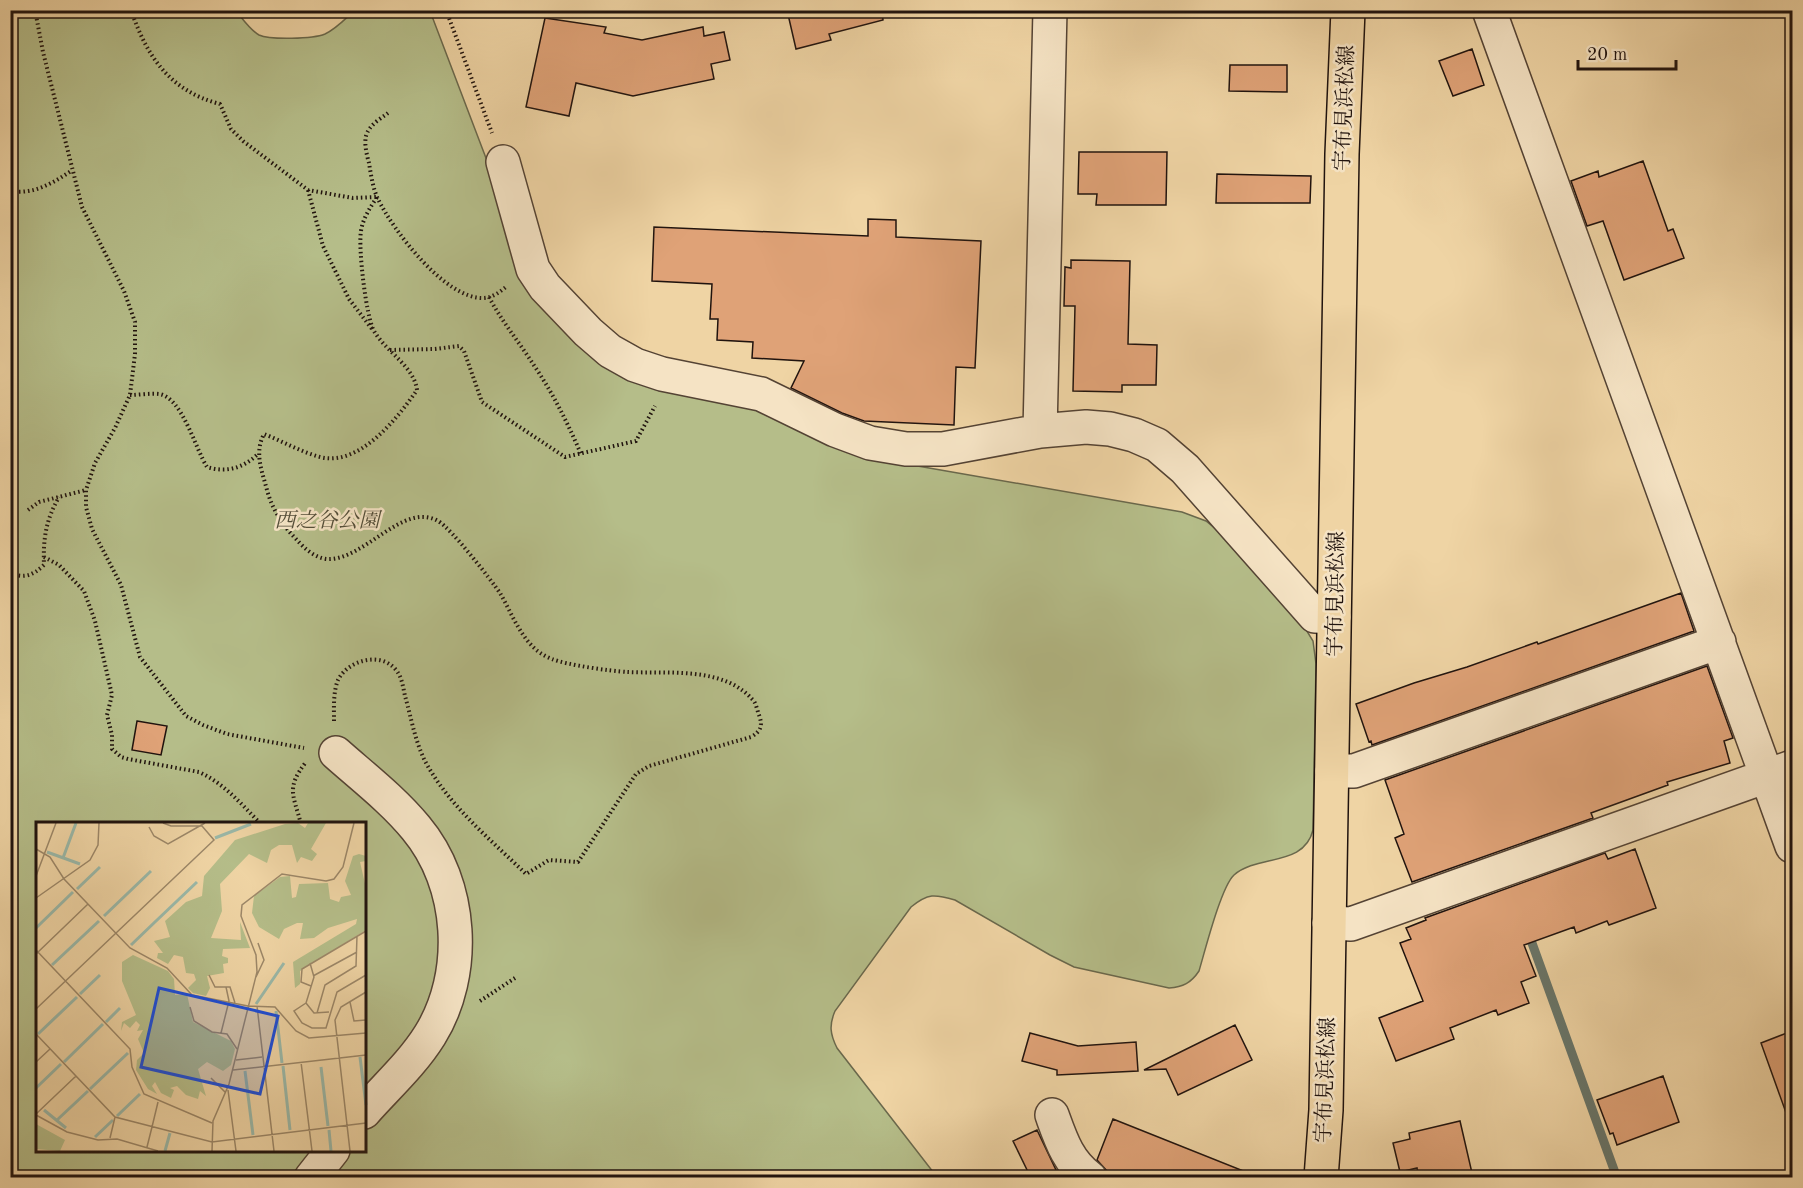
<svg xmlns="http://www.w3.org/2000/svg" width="1803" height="1188" viewBox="0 0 1803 1188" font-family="'Old Standard TT','Noto Serif JP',serif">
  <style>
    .green { fill: #b5bd89; stroke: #6a684c; stroke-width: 1.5; fill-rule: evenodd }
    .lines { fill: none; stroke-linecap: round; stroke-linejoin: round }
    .stream { stroke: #69766a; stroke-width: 9 }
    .building { fill: #dfa277; stroke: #20130e; stroke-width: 1.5 }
    .minor-casing { stroke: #544334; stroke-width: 36 }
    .major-casing { stroke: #20130e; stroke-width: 36 }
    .path { stroke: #20130e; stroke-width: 4; stroke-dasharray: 1.5 3; stroke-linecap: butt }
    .minor { stroke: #f5e3c4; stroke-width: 33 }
    .major { stroke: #efd4a4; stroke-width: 33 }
    .labels { text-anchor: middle; stroke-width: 5; stroke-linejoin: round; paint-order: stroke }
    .street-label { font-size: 21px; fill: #20130e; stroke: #f5e3c4 }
    .park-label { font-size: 21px; font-style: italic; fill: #544e39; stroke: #f5e3c4 }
    .inset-river { fill: none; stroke: #9ab8a8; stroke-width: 3 }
    .inset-road { fill: none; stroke: #9c8768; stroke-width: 1.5 }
    .view { fill: #1d4ed8; fill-opacity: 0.15; stroke: #1d4ed8; stroke-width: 3 }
    .inset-edge { fill: none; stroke: #20130e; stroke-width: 3 }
  </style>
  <rect width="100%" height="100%" fill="#efd4a4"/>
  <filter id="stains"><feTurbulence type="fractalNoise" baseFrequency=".00333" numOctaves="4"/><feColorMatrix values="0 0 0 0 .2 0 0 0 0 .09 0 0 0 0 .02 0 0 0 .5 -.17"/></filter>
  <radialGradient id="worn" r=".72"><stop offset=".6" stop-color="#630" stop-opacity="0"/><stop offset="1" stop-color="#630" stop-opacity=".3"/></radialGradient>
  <path class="green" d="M11,11H236C242,18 250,30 259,35C270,40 313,39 325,34C336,29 345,19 354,11H430L489,166L534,296L743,404L866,457L1182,512L1206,521L1227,538L1302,623L1313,641L1316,664L1313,830C1304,867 1258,854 1234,875C1221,887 1205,951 1199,971C1191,983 1183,987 1169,988L1074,967L1050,955L955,900C935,894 928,893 911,907L835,1011C829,1025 830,1034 837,1048L937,1177H11ZM38,824H364V1150H38Z"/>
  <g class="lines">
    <path class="stream" d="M1790,10L1792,18
      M1528,932L1617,1178"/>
  </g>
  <path class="building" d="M787,10H882L883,20L829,34L831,40L796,49Z
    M545,18L606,27L604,33L642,40L703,27L704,36L724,32L730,60L711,64L714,79L633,96L576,83L569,116L526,107Z
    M1472,49L1484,85L1453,96L1439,61Z
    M1230,65H1287V92L1229,91Z
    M1079,152H1167L1166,205H1096L1097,194H1078Z
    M1643,161L1668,231L1673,229L1684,258L1624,280L1603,221L1587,226L1571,181L1598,171L1599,177Z
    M1217,174L1311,176L1310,203H1216Z
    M868,219L896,220V237L981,241L975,368L956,367L954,425L864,421L842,413L791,388L804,361L752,358L753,342L717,340L718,319H710L712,284L652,281L654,227L868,236Z
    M1071,260L1130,261L1128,344L1157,345L1156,385H1122V392L1073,391L1075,306H1064L1065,267L1071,268Z
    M1681,593L1694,631L1372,745L1371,741L1369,742L1356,704L1414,683L1467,667L1537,642L1538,644Z
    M1707,666L1733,738L1724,741L1730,763L1667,782L1668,785L1591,813L1593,818L1412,882L1395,838L1404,834L1385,780Z
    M137,721L167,726L161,755L132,750Z
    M1635,849L1656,908L1609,925L1607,921L1576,933L1574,927L1524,945L1536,976L1521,982L1529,1003L1498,1015L1496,1010L1450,1028L1454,1039L1396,1061L1379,1018L1423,1001L1400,943L1411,939L1406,928L1426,920L1425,918L1605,853L1608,859Z
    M1235,1025L1252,1060L1178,1095L1166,1069L1144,1070Z
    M1792,1031V1121H1789L1761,1043Z
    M1030,1033L1078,1046L1136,1042L1138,1071L1057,1075V1070L1022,1061Z
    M1663,1076L1679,1122L1617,1145L1613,1133L1610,1134L1597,1100Z
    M1113,1119L1256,1176V1178H1123L1107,1171L1097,1160Z
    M1460,1121L1472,1173L1455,1178H1419L1417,1168L1400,1172L1393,1143L1410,1139L1409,1133Z
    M1037,1130L1056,1170L1040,1178H1031L1013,1141Z"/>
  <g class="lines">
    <g class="minor-casing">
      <path id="minor" d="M1489,10L1792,846
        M503,162L533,269L545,287L588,332L610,351L635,365L662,374L761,394L835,430L870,443L906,449H943L1040,431L1086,427L1110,429L1134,435L1157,445L1185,469L1315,616L1334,617
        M1040,431L1050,10
        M336,753C363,777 393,800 416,828C463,884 468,974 430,1035C412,1064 386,1087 364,1112
        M1332,771H1354L1719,642
        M1329,923L1351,924L1792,767
        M1052,1115C1061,1140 1068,1162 1090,1178
        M311,1178L333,1150"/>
    </g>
    <g class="major-casing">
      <path id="major" d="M1321,1178L1326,1110L1342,154L1348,10"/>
    </g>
    <path class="path" d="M35,10L43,52L82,207L124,291L135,322V354L130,395L115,428L95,463L86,490V507L92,529L121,585L140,657L186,716L203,725L227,734L304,748
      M131,10C147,57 170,91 220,104L231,129L243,141L308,190L353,198L376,197
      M446,10L492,133
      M388,113C380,119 369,125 366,136C364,144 367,156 369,163C371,175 373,189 378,199C393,230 445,299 483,298C492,298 500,292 507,286
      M308,190L323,246L349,299L372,329
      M10,191C33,195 53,183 71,171
      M489,297C502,322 520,343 535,367C554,395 568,424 581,454
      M390,350L435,349L459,346L464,351L482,402L565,457L636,441L655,406
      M130,395C139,395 150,393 159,394C182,397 195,448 207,467C227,473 243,468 258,454
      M28,510L39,502L86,490
      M44,557L59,565L84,591L95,621L112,695L107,715L112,735V749L121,757L128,759L199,772C225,784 241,804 261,824
      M10,573C25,579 33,575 44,565C43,538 46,520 59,497
      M334,721C334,709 333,692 338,680C348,660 381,651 396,670C402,677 403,687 405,696C411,717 415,741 425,761C449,806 490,839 526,874L549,860L578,862L636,774L649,766L751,737C761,731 763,726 759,715C757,710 756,702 752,699C722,666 668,674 627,672C610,671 567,665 552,659C524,649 514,617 500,593C491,580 451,528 438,521C403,501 364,561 327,559C315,558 304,548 297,540C283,526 272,509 267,490C262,471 254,453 264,434C282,441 301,452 320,457C359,467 397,419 417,390C414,366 386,352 374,331C366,317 358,247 361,231C363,218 370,208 377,197
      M301,824C293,794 286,788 306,762
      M480,1001L515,978"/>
    <use href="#minor" class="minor"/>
    <use href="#major" class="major"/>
  </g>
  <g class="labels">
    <g class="street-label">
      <text transform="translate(1344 108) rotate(-88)" y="7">宇布見浜松線</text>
      <text transform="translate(1335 594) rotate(-89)" y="7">宇布見浜松線</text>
      <text transform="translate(1325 1080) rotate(-88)" y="7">宇布見浜松線</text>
    </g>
    <g class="park-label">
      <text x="327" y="527">西之谷公園</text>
    </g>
  </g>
  <g transform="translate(36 822)">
    <rect width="330" height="330" fill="#efd4a4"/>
    <path d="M262,1L269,6L272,1H290L275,27L281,32L276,39L265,35L261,41L256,23H243L235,28L231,41L213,32L184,62L186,89L175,116L205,118L204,100L214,126L187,127L186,134L192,136V141L187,142L188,151L171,154L174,166L170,174L157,171L152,166L160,158L158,152L150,151L147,135L138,133L132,142L121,136L122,131H127L118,119L134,115L129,99L150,80L166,74L168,54L199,18L249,2ZM323,32L330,34V39L324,40L330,66V108L264,149V162L259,166L257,140L320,102L321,97L292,106L278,116L264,117L267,101H261L248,107L243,117L223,105L216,91L218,74L244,55L254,54L256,76L260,75L263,62L292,61L294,77L303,80L305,75L315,73L309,59L317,34ZM97,133L132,149L138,157L139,173L151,172L157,200L195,219L199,227L195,243L187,249L171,240L162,247L170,274L164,269L162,277L150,273L141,264L134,266L138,268L135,276L125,271L119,260L116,264L121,272L112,267L100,248L101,238L108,231L102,217L107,208L101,209L104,203L100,199L94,206L88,201L85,209L86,200L100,193L86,159V140ZM0,302L29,318L24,329L0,327Z" fill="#b5bd89"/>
    <path class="inset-river" d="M179,16L215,2M11,30L44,42M27,36L40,1M41,67L64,45M68,94L115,49M120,99L161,60M0,106L37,70M95,123L120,99M16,143L63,99M44,172L64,153M220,182L248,141M240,189L246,241M70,200L84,186M2,212L41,175M324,235L330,283M28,240L67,202M247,244L254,308M285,245L292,304M209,249L217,313M0,266L25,242M54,267L92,231M8,288L30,306M81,294L104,272M21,298L52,269M293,308L295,329M59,315L77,298M129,329L134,311"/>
    <path class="inset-road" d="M113,5L118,14L132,22L169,1M0,27L14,35L28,57L94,126L131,146L156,173L212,184L239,185L260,209L273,216L330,211M0,54L20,1M0,76L54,38L62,23L63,1M0,128L94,227L96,245L108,272L176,301M0,132L52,82M274,141L278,155L270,181L278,191L293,190M173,153L179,165H194L199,181M277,154L321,130M220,155L228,138L222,121M275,164L265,160L266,147L330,109M314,180L318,199L330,198M270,181L258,189L266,201L276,206H290L301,170L330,153M221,184L238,329M154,185L158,199L176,210L191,212L201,227M0,187L178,18L166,4H135L127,1M281,191L289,163L320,144L321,114M185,211L193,179L190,165M0,212L79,295L176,320L330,301M200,238L226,235M0,240L14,227M265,240L276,329M197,248L330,233M175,256L189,270M192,268L200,329M0,292L40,254M0,293L31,310L62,318L81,317L122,329M116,305L122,280M74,316L79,295M111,325L116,305M176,329L177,299L193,262L221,150L220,133L205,94L206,83L246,52L290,59L298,57L307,45L318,1M314,329L299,198L305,185L330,170"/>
    <path class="view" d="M123,166L242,194L224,272L105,245Z"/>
    <rect width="330" height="330" class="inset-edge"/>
  </g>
  <rect width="1803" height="1188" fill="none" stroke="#efd4a4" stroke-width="36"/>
  <rect x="12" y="12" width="1779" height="1164" fill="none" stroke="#20130e" stroke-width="3"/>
  <rect x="18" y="18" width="1767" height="1152" fill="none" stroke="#20130e" stroke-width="1.5"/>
  <path d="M1578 60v9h98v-9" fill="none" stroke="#20130e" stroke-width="3"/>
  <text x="1587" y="60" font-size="18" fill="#20130e" stroke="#f5e3c4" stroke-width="4.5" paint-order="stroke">20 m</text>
  <rect width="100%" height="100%" filter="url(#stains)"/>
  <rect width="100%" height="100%" fill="url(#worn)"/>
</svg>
